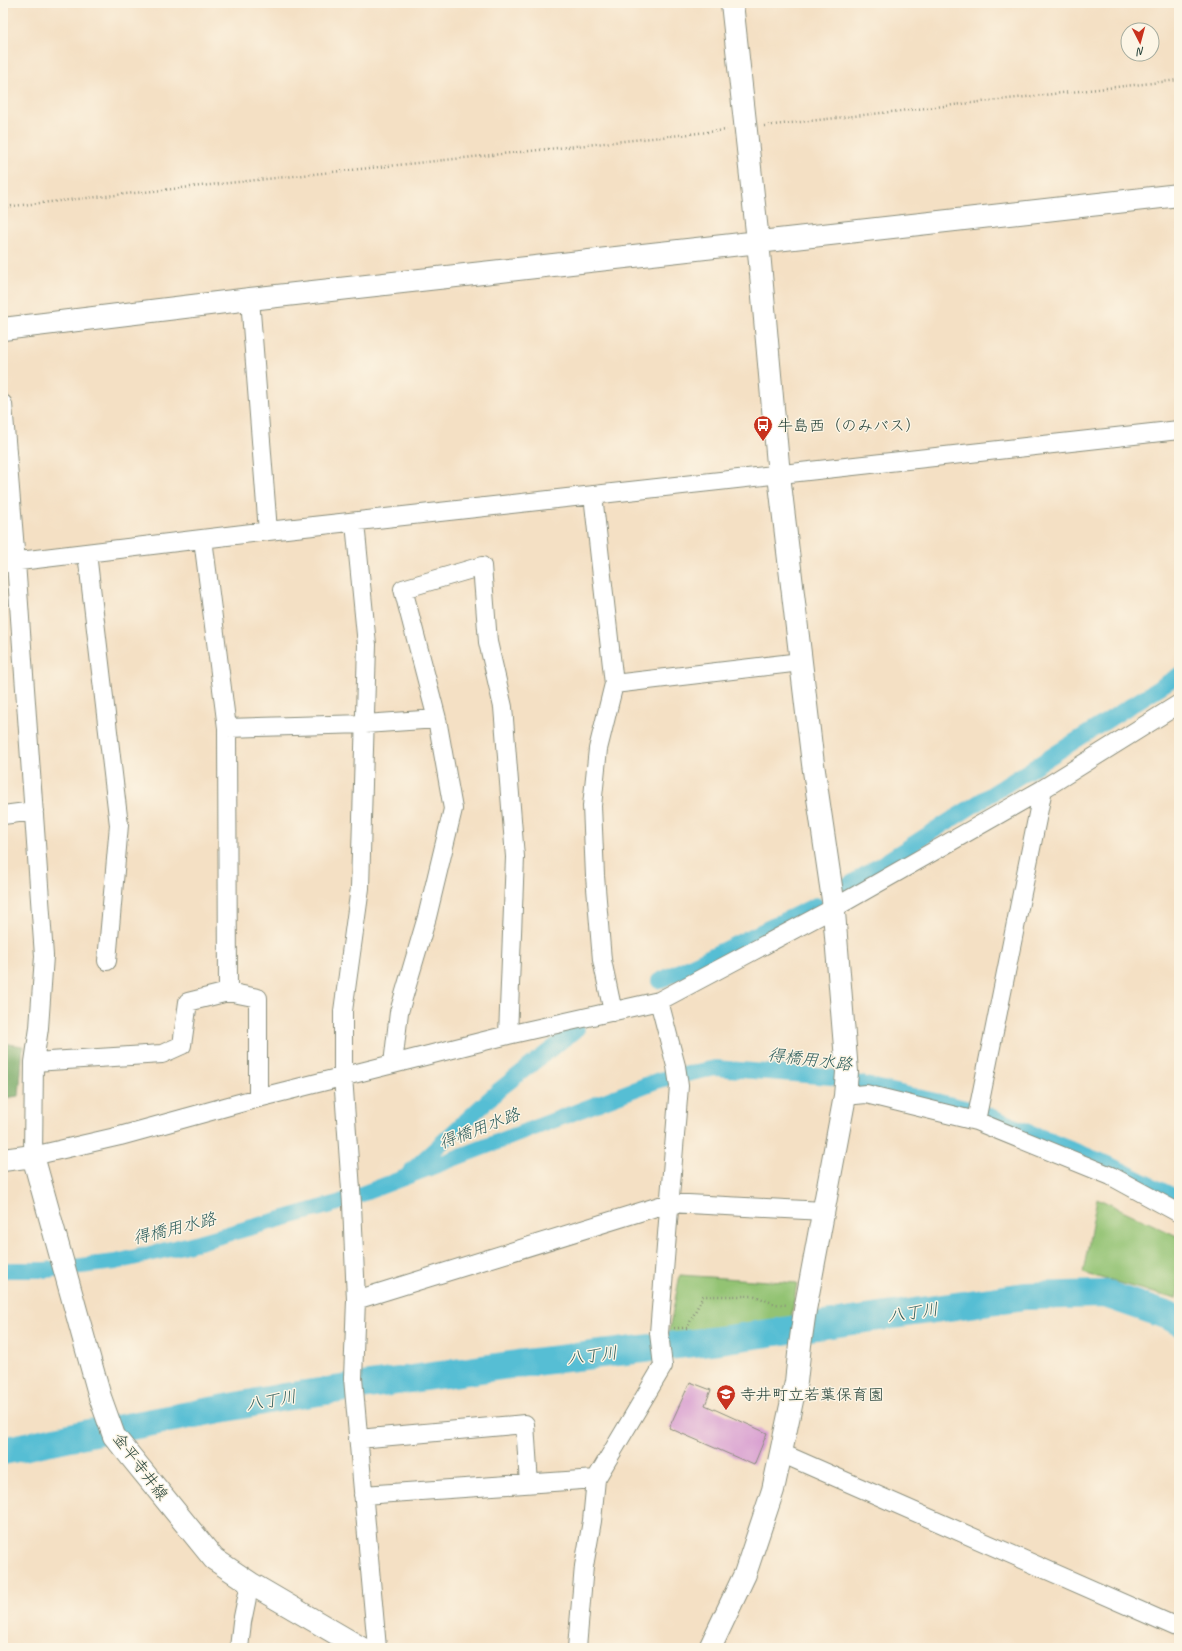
<svg xmlns="http://www.w3.org/2000/svg" width="1182" height="1651" viewBox="0 0 1182 1651" font-family="Caveat,'Klee One',sans-serif">
  <style>
    .green { fill: #93c373; stroke: #598054 }
    .forest { fill: #76a965; stroke: #4a734c }
    .lines { fill: none; stroke-linecap: round; stroke-linejoin: round }
    .canal { stroke: #57bed4; stroke-width: 16 }
    .river { stroke: #57bed4; stroke-width: 28 }
    .building { fill: #d9a0d1 }
    .street-casing { stroke: #8a8e7c; stroke-width: 20 }
    .secondary-casing { stroke: #8a8e7c; stroke-width: 24 }
    .path { stroke: #8a8e7c; stroke-width: 2.5; stroke-dasharray: 1 3; stroke-linecap: butt }
    .street { stroke: #fff; stroke-width: 18 }
    .secondary { stroke: #fff; stroke-width: 22 }
    .labels { text-anchor: middle; stroke-width: 3; stroke-linejoin: round; paint-order: stroke }
    .poi-label { font-size: 16px; fill: #1f3d34; stroke: #fcf5e5; text-anchor: start }
    .street-label { font-size: 16px; fill: #1f3d34; stroke: #fcf5e5 }
    .water-label { font-size: 17px; font-style: italic; fill: #2d5d5c; stroke: #fcf5e5 }
  </style>
  <rect width="100%" height="100%" fill="#fcf5e5"/>
  <filter id="ink" filterUnits="userSpaceOnUse"><feTurbulence type="fractalNoise" baseFrequency=".025" numOctaves="2"/><feDisplacementMap in="SourceGraphic" scale="8" xChannelSelector="R" yChannelSelector="G"/><feConvolveMatrix kernelMatrix="1 2 1 2 8 2 1 2 1" color-interpolation-filters="sRGB"/></filter>
  <filter id="wash" filterUnits="userSpaceOnUse"><feTurbulence type="fractalNoise" baseFrequency=".012" numOctaves="4" result="noise"/><feDisplacementMap in="SourceGraphic" scale="16" xChannelSelector="R" yChannelSelector="G"/><feGaussianBlur stdDeviation="0.9" result="paint"/><feColorMatrix in="noise" values="0 0 0 0 0 0 0 0 0 0 0 0 0 0 0 0 0 1.4 0 .05"/><feComposite in="paint" operator="in"/></filter>
  <g filter="url(#wash)">
    <rect width="100%" height="100%" fill="#f4e0c4"/>
    <path class="green" d="M1097,1198L1179,1237V1287L1176,1299L1083,1273Z
      M680,1275L797,1283L791,1320L668,1335Z"/>
    <path class="forest" d="M3,1043L23,1046L19,1096L3,1098Z"/>
    <g class="lines">
      <path class="canal" d="M842,889L1179,675
        M659,981L816,905
        M985,1114L1117,1168L1179,1199
        M410,1172L500,1089L577,1029
        M3,1270H46L116,1262L199,1242L338,1203L659,1080L715,1068L831,1077L970,1109"/>
      <path class="river" d="M3,1451L99,1431L121,1428L284,1397L517,1364L727,1339L1025,1296L1105,1294L1169,1316L1179,1322"/>
    </g>
    <g id="blocks">
      <path class="building" d="M690,1382L711,1390L705,1405L767,1433L754,1465L669,1428Z"/>
    </g>
  </g>
  <g filter="url(#ink)">
    <use href="#blocks" fill-opacity="0" stroke="#8a8e7c" stroke-width="1"/>
    <g class="lines">
      <g class="street-casing">
        <path id="street" d="M250,299L268,531
          M3,404L16,562L44,956L39,1028L34,1062L33,1156L120,1136L258,1098L508,1035L659,1001L834,908L1043,789L1179,704
          M593,495L614,684L598,749L592,806L595,876L602,960L613,1012
          M355,523L367,645L360,888L343,1011V1076L352,1204L356,1300L353,1378L377,1648
          M203,539L227,728L228,992L258,998V1098
          M87,553L119,825L107,961
          M3,563L268,531L1179,430
          M614,684L801,662
          M227,728L365,724L437,719
          M3,815L34,811
          M34,1062L162,1054L182,1045L188,1002L228,992
          M393,1064L399,1012L427,917L453,809L437,719L403,589L482,566L488,642L503,707L515,857L508,1035
          M845,1096L866,1094L976,1121L1111,1176L1179,1213
          M976,1121L1043,789
          M356,1300L669,1203L824,1211
          M358,1439L525,1424L529,1484
          M781,1453L1179,1628
          M363,1495L596,1479
          M239,1648L242,1622L250,1583
          M577,1648L584,1566L592,1521L596,1479L663,1366L659,1333L679,1086L676,1066L659,1001"/>
      </g>
      <g class="secondary-casing">
        <path id="secondary" d="M3,329L250,299L1179,195
          M3,1160L33,1156L100,1397L114,1436L214,1559L250,1583L361,1648
          M710,1648L745,1574L773,1490L796,1382L800,1345L805,1310L845,1096L847,1072L833,900L813,764L779,475L758,241L732,3"/>
      </g>
      <path class="path" d="M764,126L1179,80
        M3,207L727,130
        M674,1328H687L703,1296H755L775,1304L788,1305"/>
      <use href="#street" class="street"/>
      <use href="#secondary" class="secondary"/>
    </g>
  </g>
  <defs>
    <g id="bus-pin" transform="scale(1)"><path d="M0 17L-7.5 6A9.5 9.5 0 1 1 7.5 6Z" fill="#c8321e" stroke="#fcf5e5"/><path d="M-5-6H5V4H4V6H2V4H-2V6H-4V4H-5ZM-3.5-4V0h7V-4ZM-3.5 1.2v1.5H-2V1.2ZM2 1.2v1.5H3.5V1.2Z" fill="#fff"/></g>
    <g id="school-pin" transform="scale(1)"><path d="M0 17L-7.5 6A9.5 9.5 0 1 1 7.5 6Z" fill="#c8321e" stroke="#fcf5e5"/><path d="M0-5L7-2L0 1L-7-2ZM-4 1L0 2.5L4 1V4Q0 6-4 4Z" fill="#fff"/></g>
  </defs>
  <g fill-rule="evenodd">
    <use href="#bus-pin" x="763" y="425"/>
    <use href="#school-pin" x="726" y="1394"/>
  </g>
  <g class="labels">
    <g class="poi-label">
      <text x="777" y="431">牛島西（のみバス）</text>
      <text x="740" y="1400">寺井町立若葉保育園</text>
    </g>
    <g class="street-label">
      <text transform="translate(141 1466) rotate(53)" y="6">金平寺井線</text>
    </g>
    <g class="water-label">
      <text transform="translate(810 1059) rotate(7)" y="6">得橋用水路</text>
      <text transform="translate(479 1128) rotate(-21)" y="6">得橋用水路</text>
      <text transform="translate(174 1228) rotate(-14)" y="6">得橋用水路</text>
      <text transform="translate(913 1312) rotate(-8)" y="6">八丁川</text>
      <text transform="translate(592 1355) rotate(-7)" y="6">八丁川</text>
      <text transform="translate(271 1400) rotate(-10)" y="6">八丁川</text>
    </g>
  </g>
  <rect width="1182" height="1651" fill="none" stroke="#fcf5e5" stroke-width="16"/>
  <g transform="translate(1140 42) rotate(174)"><circle r="19" fill="#fcf5e5" stroke="#a4ab9e"/>
  <path d="M0-3L7 15L0 10L-7 15Z" fill="#c8321e"/>
  <text y="-6" font-size="11" font-weight="bold" text-anchor="middle" fill="#1f3d34">N</text>
  </g>
</svg>
